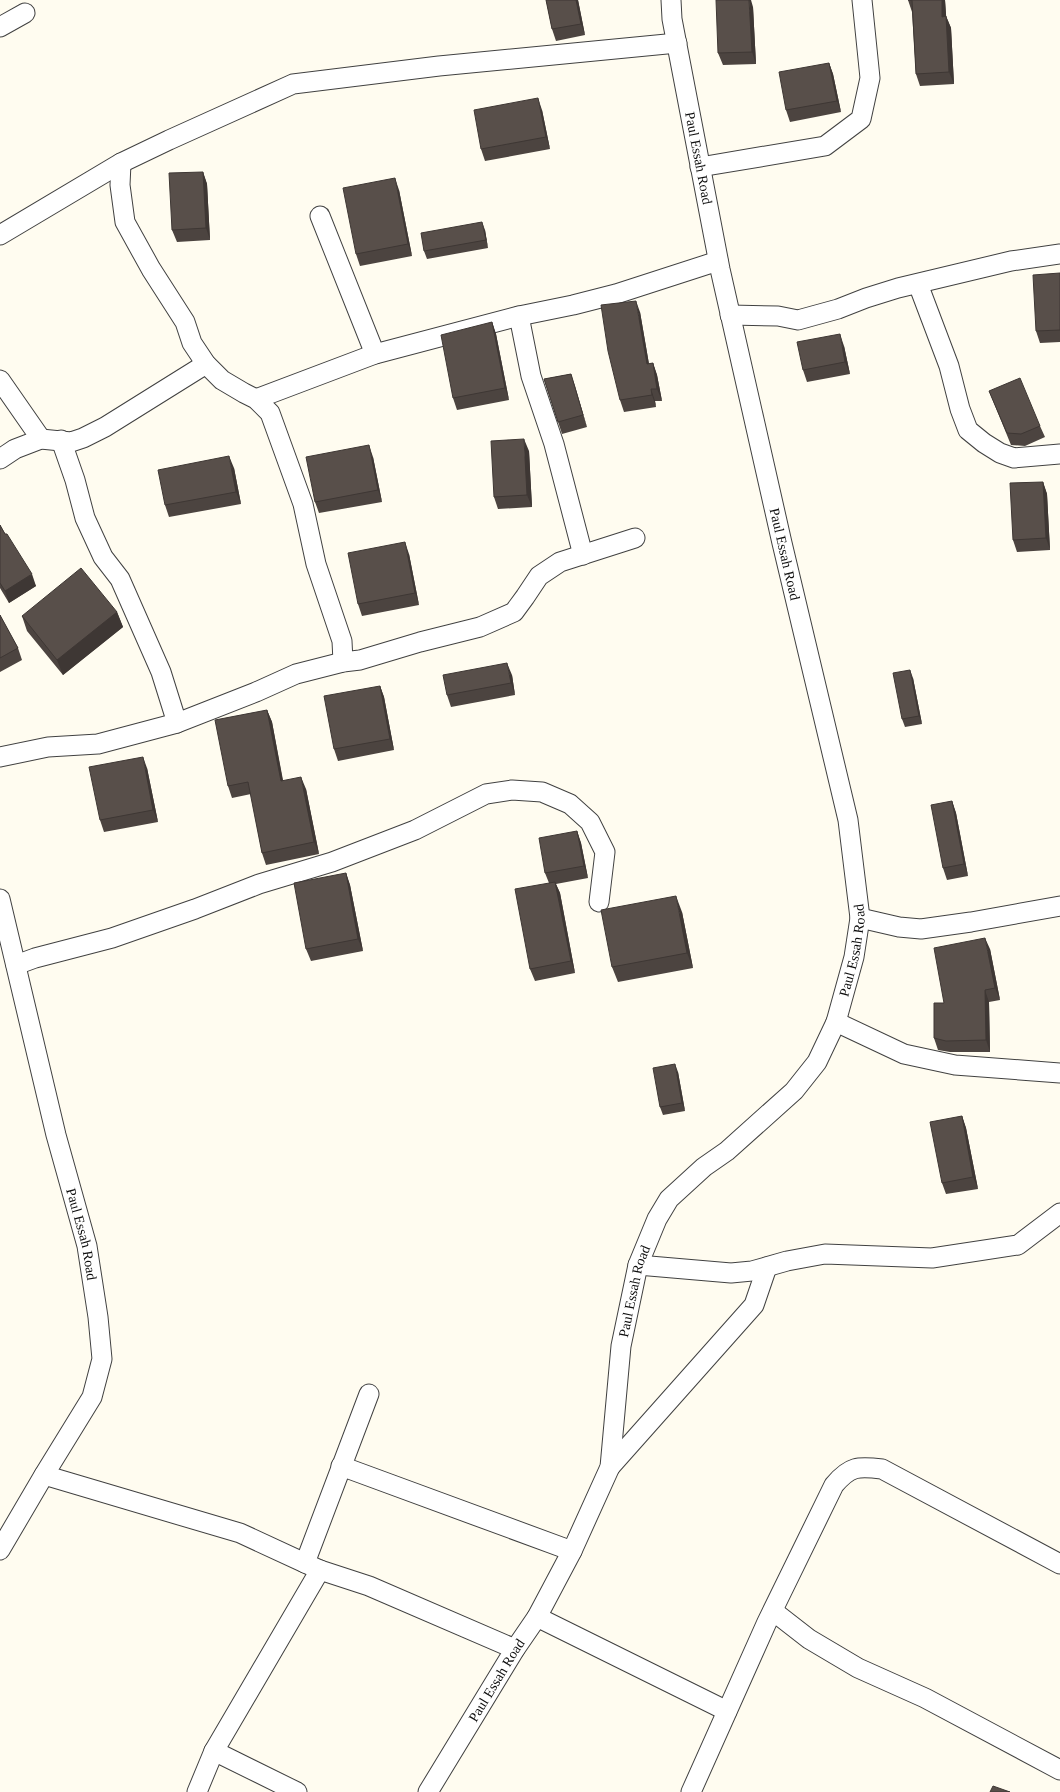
<svg xmlns="http://www.w3.org/2000/svg" width="1060" height="1792" viewBox="0 0 1060 1792" font-family="'Times New Roman',serif">
  <style>
    .lines { fill: none; stroke-linecap: round; stroke-linejoin: round }
    .minor-casing { stroke: #414141; stroke-width: 21 }
    .minor { stroke: #fff; stroke-width: 19 }
    .wall { fill: #4c4440 }
    .shaded-wall { fill: #3e3734 }
    .building { fill: #584f4a; stroke: #3e3734 }
    .labels { text-anchor: middle; stroke-width: 5; stroke-linejoin: round; paint-order: stroke }
    .street-label { font-size: 14px; fill: #0e0e0e; stroke: #fff }
  </style>
  <rect width="100%" height="100%" fill="#fffcf0"/>
  <g class="lines">
    <g class="minor-casing">
      <g id="minor">
        <path d="M0,27L25,13"/>
        <path d="M121,163L120,185L125,222L151,269L185,322L192,343L206,364L222,380L244,393L256,399L270,413L303,504L316,564L342,641L343,662"/>
        <path d="M700,167L825,146L861,119L870,78L862,0"/>
        <path d="M320,216L375,354"/>
        <path d="M0,235L121,163L169,140L293,84L439,66L677,43"/>
        <path d="M918,284L949,366L960,409L968,430L984,443L1000,453L1014,458L1060,454"/>
        <path d="M730,315L778,316L798,320L838,309L866,298L898,288L1011,261L1060,254"/>
        <path d="M519,316L531,376L554,444L583,555"/>
        <path d="M0,380L41,439"/>
        <path d="M256,399L375,354L519,316L573,305L616,294L718,261"/>
        <path d="M61,440L75,480L85,518L103,557L120,579L161,672L177,723"/>
        <path d="M0,459L15,449L41,439L71,442L83,438L105,427L206,364"/>
        <path d="M0,757L48,747L98,744L177,723L256,692L296,674L343,662L360,660L420,642L480,627L514,612L525,597L539,576L560,562L635,538"/>
        <path id="s1" d="M0,899L56,1135L87,1246L98,1317L102,1359L92,1397L44,1475L0,1550"/>
        <path d="M860,918L899,927L921,929L971,922L1060,906"/>
        <path d="M16,965L35,958L112,938L195,909L259,884L332,862L415,830L486,794L512,790L542,792L570,804L590,822L605,852L599,902"/>
        <path d="M836,1022L904,1054L955,1065L1060,1073"/>
        <path d="M638,1265L731,1273L752,1271L787,1261L825,1254L932,1258L1018,1245L1060,1213"/>
        <path d="M341,1466L572,1551"/>
        <path d="M610,1467L754,1305L767,1267"/>
        <path d="M44,1475L240,1533L320,1570L369,1586L515,1649"/>
        <path d="M305,1563L369,1394"/>
        <path d="M773,1611L809,1639L858,1668L925,1698L1060,1770"/>
        <path d="M537,1617L727,1711"/>
        <path d="M214,1751L297,1792"/>
        <path d="M197,1792L214,1751L320,1570"/>
        <path id="s2" d="M428,1792L515,1649L537,1617L572,1551L610,1467L621,1346L638,1265L657,1219L669,1199L704,1167L727,1151L794,1091L817,1062L836,1022L854,957L860,918L848,820L782,543L720,269L672,19L671,0"/>
        <path d="M691,1792L767,1622L834,1485C850,1466 858,1466 882,1469L1060,1564"/>
      </g>
    </g>
    <use href="#minor" class="minor"/>
  </g>
  <path class="wall" d="M546,0H578L585,35L556,41L552,29Z
    M908,0H945L946,16L951,28L954,84L920,86L916,74L912,12Z
    M753,7L756,64L723,65L718,53Z
    M829,63L833,74L841,112L790,122L786,110Z
    M542,110L550,149L485,161L481,149Z
    M203,172L207,184L210,240L177,242L172,230Z
    M399,190L412,256L360,266L356,254Z
    M485,230L488,248L427,259L424,251Z
    M1060,273V342L1040,343L1036,331Z
    M640,312L649,364L653,363L657,375L662,401H655L656,407L624,412L620,400Z
    M492,322L496,334L509,400L457,410L453,398Z
    M844,346L850,374L807,382L803,370Z
    M571,374L587,427L562,434L544,379Z
    M989,391L1040,426L1045,437L1025,446L1011,445Z
    M529,451L532,507L498,509L494,497Z
    M373,457L382,502L319,513L315,502Z
    M234,468L241,504L169,517L165,505Z
    M1043,482L1047,494L1050,550L1017,552L1013,540Z
    M0,525L36,586L9,603L0,588Z
    M409,554L419,605L362,616L358,604Z
    M117,612L123,627L63,675L27,631L22,616Z
    M0,615L18,648L22,660L0,672Z
    M512,675L515,695L451,707L447,695Z
    M913,678L922,724L905,727L902,719Z
    M380,686L384,697L394,750L338,761L334,749Z
    M267,710L272,722L283,780L306,789L319,854L266,865L262,853L251,794L232,798L228,786Z
    M147,768L158,822L104,832L100,820Z
    M952,801L956,813L968,876L947,880L943,868Z
    M577,831L581,843L588,878L556,884L560,893L575,973L535,981L530,969L549,883L545,873Z
    M346,873L350,885L363,951L311,961L306,949Z
    M682,912L693,968L618,982L612,967Z
    M990,949L1000,1000L989,1002L990,1052H950L938,1050L934,1038L944,1003Z
    M678,1072L685,1111L663,1115L660,1107Z
    M962,1116L966,1128L978,1189L946,1194L942,1183Z"/>
  <path class="shaded-wall" d="M576,0H578L585,35L581,24Z
    M749,0H751L753,7L756,64L752,52Z
    M942,0H945L947,28L942,17Z
    M946,16L951,28L954,84L949,72Z
    M829,63L833,74L841,112L837,101Z
    M538,98L542,110L550,149L546,137Z
    M203,172L207,184L210,240L206,228Z
    M395,178L399,190L412,256L408,244Z
    M482,222L485,230L488,248L486,240Z
    M636,301L640,312L651,376L647,364Z
    M492,322L496,334L509,400L505,388Z
    M840,334L844,346L850,374L845,362Z
    M653,363L657,375L662,401L657,389Z
    M571,374L575,386L587,427L583,415Z
    M651,389L655,401L656,407L652,395Z
    M524,439L529,451L532,507L527,495Z
    M369,445L373,457L382,502L378,490Z
    M229,456L234,468L241,504L236,492Z
    M1043,482L1047,494L1050,550L1046,538Z
    M405,542L409,554L419,605L415,593Z
    M32,574L36,586L9,603L5,591Z
    M117,612L123,627L63,675L57,660Z
    M507,663L512,675L515,695L511,683Z
    M910,670L913,678L922,724L919,716Z
    M380,686L384,697L394,750L390,739Z
    M267,710L272,722L285,793L281,781Z
    M143,757L147,768L158,822L153,810Z
    M301,777L306,789L319,854L314,842Z
    M952,801L956,813L968,876L964,864Z
    M577,831L581,843L588,878L584,866Z
    M346,873L350,885L363,951L358,939Z
    M555,882L560,893L575,973L571,961Z
    M676,896L682,912L693,968L687,953Z
    M985,938L990,949L1000,1000L995,988Z
    M985,990L989,1002L990,1052L986,1040Z
    M675,1064L678,1072L685,1111L682,1103Z
    M962,1116L966,1128L978,1189L973,1177Z"/>
  <path class="building" d="M546,0H576L581,24L552,29Z
    M716,0H749L752,52L718,53Z
    M908,0H942V17L946,16L949,72L916,74L912,0Z
    M829,63L837,101L786,110L779,72Z
    M538,98L546,137L481,149L474,110Z
    M203,172L206,228L172,230L169,173Z
    M395,178L408,244L356,254L343,188Z
    M482,222L486,240L424,251L421,233Z
    M1060,273V330L1036,331L1033,275Z
    M636,301L647,364L653,363L657,389H651L652,395L620,400L608,351L601,305Z
    M492,322L505,388L453,398L441,335Z
    M840,334L845,362L803,370L797,342Z
    M571,374L583,415L558,422L544,379Z
    M1020,378L1040,426L1021,434L1007,433L989,391Z
    M524,439L527,495L494,497L491,441Z
    M369,445L378,490L315,502L306,457Z
    M229,456L236,492L165,505L158,470Z
    M1043,482L1046,538L1013,540L1010,483Z
    M0,525L5,534H7L32,574L5,591L0,583Z
    M405,542L415,593L358,604L348,553Z
    M81,568L117,612L57,660L22,616Z
    M0,615L18,648L0,658Z
    M507,663L511,683L447,695L443,675Z
    M910,670L919,716L902,719L893,673Z
    M380,686L390,739L334,749L324,696Z
    M267,710L281,781L301,777L314,842L262,853L248,782L228,786L215,720Z
    M143,757L153,810L100,820L89,767Z
    M952,801L964,864L943,868L931,805Z
    M577,831L584,866L545,873L539,838Z
    M346,873L358,939L306,949L294,883Z
    M555,882L571,961L530,969L515,889Z
    M676,896L687,953L612,967L601,910Z
    M985,938L995,988L985,990L986,1040L946,1041L934,1038V1003H944L934,948Z
    M675,1064L682,1103L660,1107L653,1068Z
    M962,1116L973,1177L942,1183L930,1122Z
    M993,1786L1010,1792H990Z"/>
  <g class="labels">
    <g class="street-label">
      <text transform="translate(699 158) rotate(79)" y="5">Paul Essah Road</text>
      <text transform="translate(785 554) rotate(77)" y="5">Paul Essah Road</text>
      <text dy="5" stroke="none"><textPath href="#s2" startOffset="971">Paul Essah Road</textPath></text>
      <text dy="5" stroke="none"><textPath href="#s1" startOffset="345">Paul Essah Road</textPath></text>
      <text dy="5" stroke="none"><textPath href="#s2" startOffset="551">Paul Essah Road</textPath></text>
      <text dy="5" stroke="none"><textPath href="#s2" startOffset="131">Paul Essah Road</textPath></text>
    </g>
  </g>
</svg>
